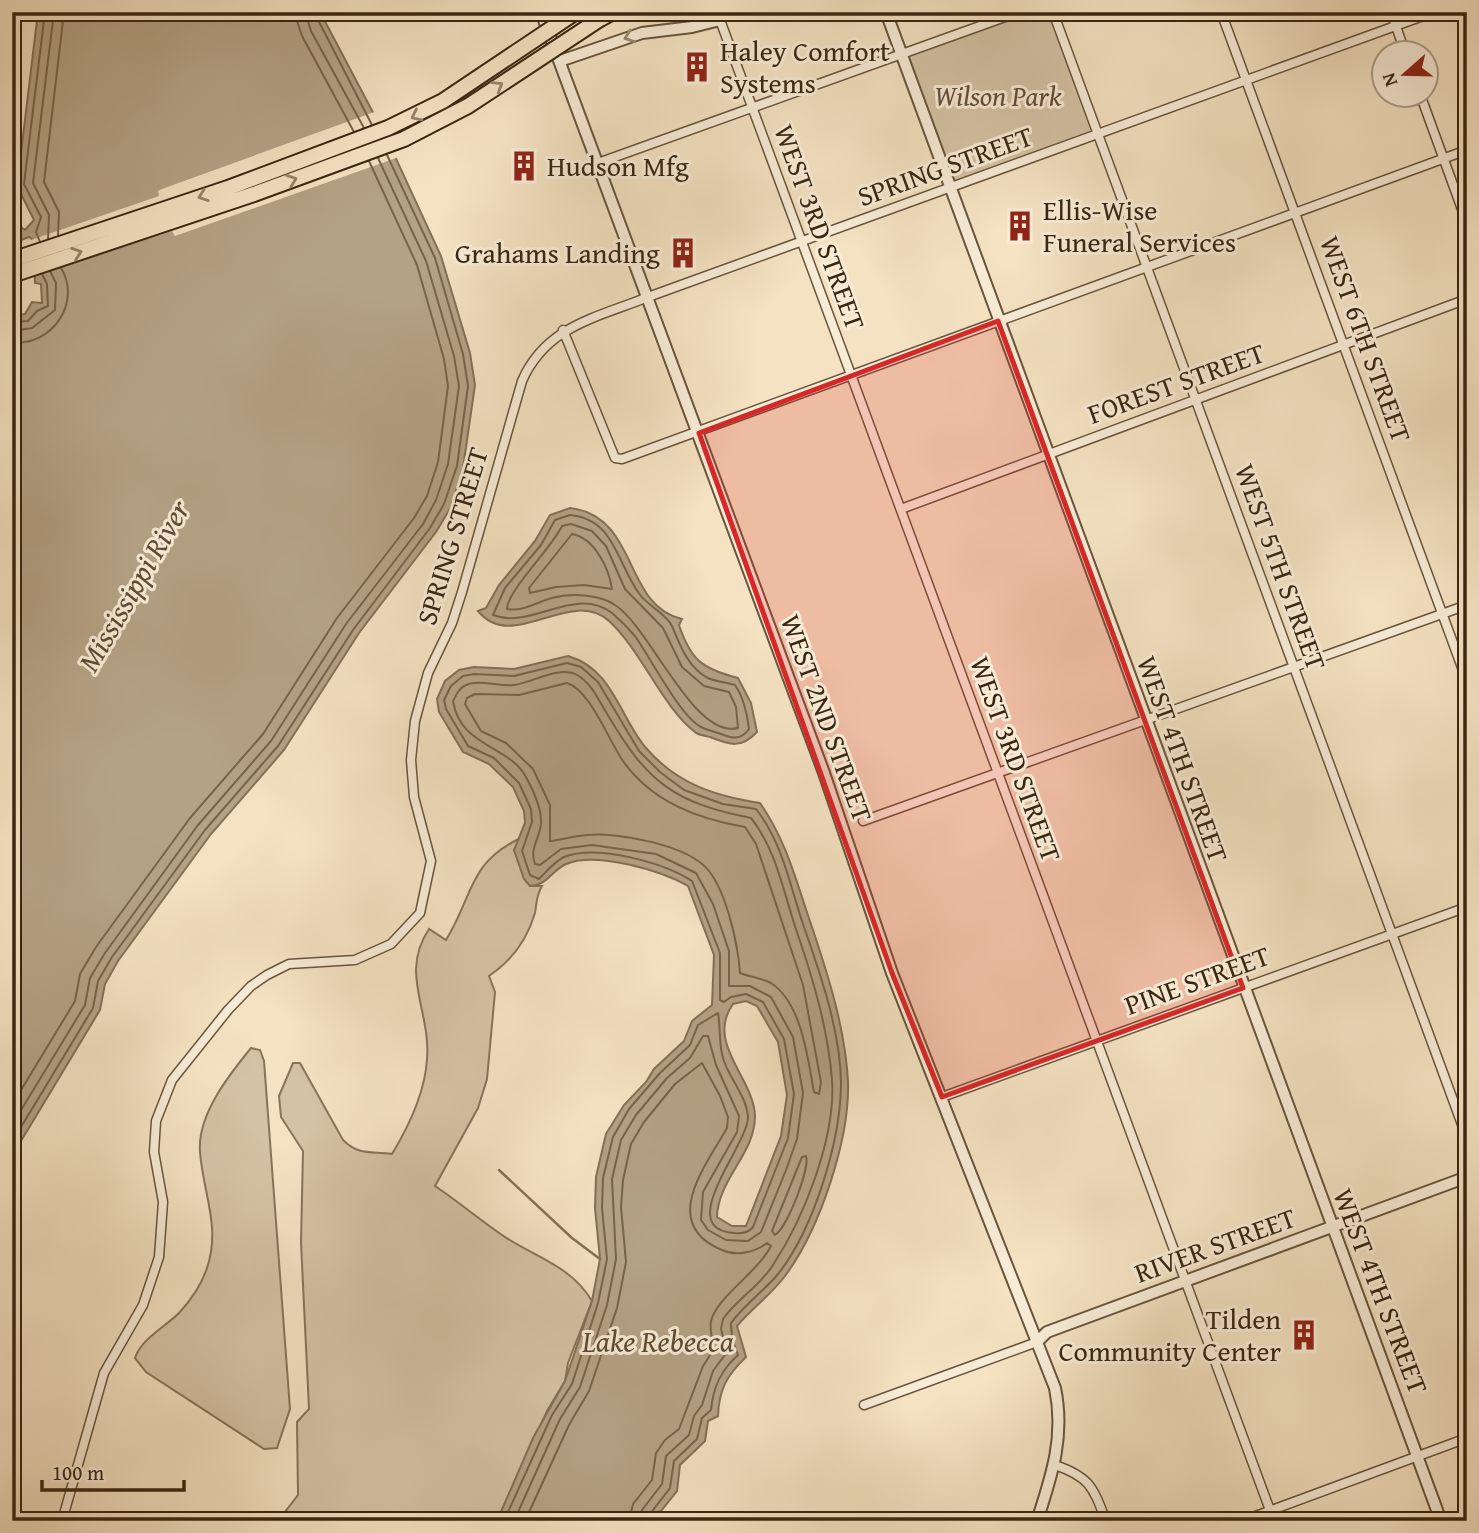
<svg xmlns="http://www.w3.org/2000/svg" width="1479" height="1533" viewBox="0 0 1479 1533" font-family="'Gentium Book Plus',serif">
  <style>
    .green { fill: #d4c2a4; stroke: #86745a; stroke-width: 2 }
    .water { fill: #b4a285; stroke: #837056; stroke-width: 2; fill-rule: evenodd }
    .pier { fill: #f4e2c2 }
    .lines { fill: none; stroke-linecap: round; stroke-linejoin: round }
    .shore { stroke: #76644a; stroke-width: 2 }
    .stream { stroke: #837056; stroke-width: 2.5 }
    .minor-casing { stroke: #68553c; stroke-width: 11 }
    .tertiary-casing { stroke: #68553c; stroke-width: 14 }
    .trunk-casing { stroke: #392610; stroke-width: 18 }
    .minor { stroke: #f8ecd7; stroke-width: 8 }
    .tertiary { stroke: #f8ecd7; stroke-width: 10 }
    .trunk { stroke: #f4e2c2; stroke-width: 14 }
    .trunk-bridge-casing { stroke: #392610; stroke-width: 18; stroke-linecap: butt }
    .trunk-bridge { stroke: #f4e2c2; stroke-width: 14 }
    .oneway { stroke: #988974 }
    .oneway2 { stroke: #968469 }
    .marked { fill: #d62828; fill-opacity: 0.2; stroke: #d62828; stroke-width: 5; stroke-linejoin: round }
    .labels { text-anchor: middle; stroke-width: 6; stroke-linejoin: round; paint-order: stroke }
    .poi-label { font-size: 28px; fill: #392610; stroke: #f8ecd7; text-anchor: start }
    .park-label { font-size: 28px; font-style: italic; fill: #604d35; stroke: #f8ecd7 }
    .street-label { font-size: 28px; fill: #392610; stroke: #f8ecd7 }
    .water-label { font-size: 30px; font-style: italic; fill: #5e4b33; stroke: #f8ecd7 }
  </style>
  <rect width="100%" height="100%" fill="#f4e2c2"/>
  <filter id="stains"><feTurbulence type="fractalNoise" baseFrequency=".00286" numOctaves="4"/><feColorMatrix values="0 0 0 0 .2 0 0 0 0 .09 0 0 0 0 .02 0 0 0 .5 -.17"/></filter>
  <radialGradient id="worn" r=".72"><stop offset=".6" stop-color="#630" stop-opacity="0"/><stop offset="1" stop-color="#630" stop-opacity=".3"/></radialGradient>
  <path class="green" d="M1019,12H1053L1097,135L951,188L901,55Z
    M521,838L514,850L530,886H542C536,896 537,902 535,913C527,940 513,960 489,976L495,992L487,1079L478,1108L435,1186C459,1202 481,1221 505,1237C537,1258 571,1266 592,1301L568,1363L565,1381L547,1411L497,1521H278L298,1495L297,1422L309,1409L301,1243L303,1151L281,1117L279,1096L293,1063H300L343,1140C359,1156 371,1151 392,1154C409,1126 425,1092 427,1059C431,1010 399,974 429,929L446,940C473,897 468,862 521,838Z
    M251,1048L260,1050L264,1061L290,1409L277,1448L264,1449L146,1372L135,1358C141,1339 165,1327 179,1313C192,1299 201,1286 207,1268C221,1227 203,1193 200,1152C197,1115 229,1075 251,1048Z"/>
  <path class="water" d="M38,12H320L386,137L441,256L470,353L475,385L463,468L451,507L436,532L359,633L284,750L211,834L118,961L105,984L100,1010L12,1156V315L25,314L32,302L42,303L41,284L35,283L33,240L29,237L16,242L12,277V220L25,230L34,220L17,186Z
    M570,508C639,516 623,606 682,619L679,625C691,661 703,669 738,678L751,703L757,732C741,749 730,745 710,737C705,736 698,735 695,732C663,708 641,650 609,621C570,586 513,654 478,611L486,608L499,585L535,541L550,515Z
    M568,656C613,669 619,716 646,748C677,784 715,796 760,803C788,843 797,885 813,930C829,978 845,1029 848,1081C850,1139 820,1229 785,1276C771,1295 752,1308 737,1326L746,1357C727,1375 719,1389 718,1416L708,1421L705,1441L680,1465L677,1491L653,1521H497L533,1438L565,1381L592,1301L600,1259L595,1208L596,1177L606,1134L624,1105L646,1082L654,1069L684,1041L692,1021L712,1005L714,955L688,886C662,871 596,851 566,864C551,871 548,885 530,886L524,879L514,850L525,823L524,811L513,787L489,764L463,752L439,712L437,699L445,681L459,670L474,667L514,669ZM746,1001L757,1006L778,1042L787,1095L781,1136L746,1226H732L717,1217C718,1179 755,1154 755,1116C754,1078 705,1043 733,1004Z"/>
  <path class="pier" d="M377,111L399,157L175,236L172,231L31,277L28,241L159,196L158,191L162,189Z"/>
  <g class="lines">
    <path class="shore" d="M294,12L302,36L354,132
      M305,12L311,31L364,128
      M314,12L372,125
      M58,235L59,212L44,182L64,12
      M48,239L49,215L33,183L54,12
      M40,242L36,232L41,217L24,184L45,12
      M12,322L28,321L37,311L48,306L47,284L42,274
      M12,331L32,328L55,310L56,283L50,271
      M12,342C52,347 82,302 61,268
      M570,515C616,519 617,566 641,596C649,606 667,615 672,626C680,645 688,668 708,678C716,682 727,682 735,685C744,698 747,713 749,729C741,740 733,739 721,734C715,732 707,730 701,727C680,716 650,657 635,636C629,629 619,619 612,613C574,585 531,630 493,615L505,588L541,545L555,520Z
      M571,524L592,531L606,546L625,589L663,628L682,667L704,686L729,692L736,707L738,728C694,740 650,627 615,605C599,594 570,593 552,598C537,602 523,612 507,609C507,591 551,549 562,526Z
      M572,534C595,538 609,569 612,589L584,585L556,587L530,593L529,588Z
      M567,683C590,690 609,741 623,761C652,802 698,819 745,827L756,844L803,985L821,1082L819,1094L814,1092C808,1060 802,1003 771,983C761,978 750,977 740,973C738,945 727,894 709,871C689,845 618,832 587,835C574,836 561,840 550,841V805L533,769L506,743L481,731L465,704L467,698L475,694L519,695Z
      M12,1105L75,1001L80,974L96,947L190,818L263,734L337,618L414,518L427,496L438,462L448,386L444,359L417,265L369,161
      M12,1125L85,1005L90,978L105,953L198,825L271,741L346,624L423,524L436,500L448,464L459,386L454,356L426,261L378,158
      M12,1142L93,1008L98,981L112,957L205,830L278,746L353,630L430,528L444,504L457,466L468,386L463,354L435,258L387,155
      M806,1156C810,1169 787,1228 775,1235L772,1231L802,1157Z
      M504,1521L552,1415L572,1384L598,1303L607,1259L602,1208L603,1178L613,1137L629,1109L660,1073L690,1045L698,1025L718,1013C721,1029 718,1045 724,1061C730,1079 746,1096 748,1116C750,1143 672,1229 734,1233C742,1234 748,1233 753,1227L788,1138L794,1094L784,1039L763,1002L746,994L731,997L724,1002L720,1000V953L692,881C664,863 598,844 564,857C555,861 546,872 539,879L530,875L522,851L532,822L531,809L519,783L494,758L468,746L446,709L444,700L451,686L463,676L474,674L514,676L567,663L581,667L598,682L639,751L660,772L684,790L723,804L756,809C783,843 790,887 804,927C821,976 840,1030 841,1082C841,1141 814,1227 779,1273C764,1291 745,1304 731,1323L732,1339L738,1355C721,1370 713,1387 711,1410L702,1418L697,1439L674,1461L670,1488L650,1514L649,1521
      M514,1521L560,1419L580,1387L607,1305L616,1259L612,1179L621,1140L636,1115L667,1078L690,1058L703,1036H708L716,1065L739,1116L737,1132L703,1192L701,1220L708,1230L726,1240L748,1241L761,1232L786,1170L797,1139L803,1093L793,1037L771,997L750,986H729V951L713,904L696,873L656,854L592,845L561,849L540,865L535,864C529,848 540,839 541,823C542,808 533,790 526,777C509,745 460,747 453,701C456,695 459,688 466,685C479,679 500,687 514,685C532,683 559,665 577,675C592,683 600,703 609,717C648,783 675,803 751,818C777,850 784,896 798,935C814,982 828,1030 832,1080C836,1137 804,1218 773,1265C760,1286 737,1299 723,1319L721,1329L727,1352L713,1371L702,1405L694,1416L689,1435L666,1456L662,1484L642,1510L640,1521
      M525,1521L569,1425L589,1391L617,1308L626,1262L621,1207L623,1180L631,1144L644,1122L675,1084L702,1063L720,1096L728,1117L727,1128C705,1167 659,1224 722,1250C737,1257 755,1252 767,1243L771,1246C758,1272 716,1298 711,1321C709,1330 713,1341 714,1349L703,1366L679,1429L665,1440L656,1453L652,1480L633,1504L629,1521"/>
    <path class="stream" d="M499,1170L572,1238L600,1259"/>
    <g class="minor-casing">
      <path id="minor" d="M1053,12L1467,1138
        M1221,12L1467,681
        M1391,12L1405,52
        M720,20L1274,1521
        M1420,94L1467,223
        M598,163L1019,12
        M563,330L615,458L622,459L1467,150
        M901,509L1467,299
        M863,821L1467,605
        M942,1097L1467,907
        M864,1405L1037,1342
        M1055,1465C1090,1477 1093,1487 1106,1521
        M62,1521L104,1373L143,1305L159,1257L163,1202L154,1152L156,1121L172,1080L228,1010L251,986L267,975L289,964L355,960L391,944L420,913L431,861L414,797L411,760L415,721L428,673L452,623L462,592L522,381C546,326 596,318 648,297L1434,12
        M1242,1521L1467,1438"/>
    </g>
    <g class="tertiary-casing">
      <path id="tertiary" d="M541,12L824,773L892,973L1055,1388C1065,1436 1052,1475 1037,1521
        M886,12L1441,1521
        M560,61L642,33L692,27L720,20L717,12
        M1037,1342L1047,1332L1467,1177"/>
    </g>
    <g class="trunk-casing">
      <path id="trunk" d="M600,19L613,12"/>
    </g>
    <use href="#minor" class="minor"/>
    <use href="#tertiary" class="tertiary"/>
    <use href="#trunk" class="trunk"/>
    <g class="trunk-bridge-casing">
      <path id="trunk-bridge" d="M12,260L228,188L388,128L443,101L576,12
        M12,275L254,194L404,139L468,106L600,19"/>
    </g>
    <use href="#trunk-bridge" class="trunk-bridge"/>
  </g>
  <defs><path id="oneway-chevron" d="M-2-3.5L2.5 0L-2 3.5" fill="none" stroke-width="1.6" stroke-linecap="round" stroke-linejoin="round" transform="scale(1.75)"/></defs>
  <use class="oneway" href="#oneway-chevron" transform="translate(629 37) rotate(161)"/>
  <g class="oneway2">
    <use href="#oneway-chevron" transform="translate(498 86) rotate(-32)"/>
    <use href="#oneway-chevron" transform="translate(416 116) rotate(154)"/>
    <use href="#oneway-chevron" transform="translate(292 180) rotate(-20)"/>
    <use href="#oneway-chevron" transform="translate(203 196) rotate(161)"/>
    <use href="#oneway-chevron" transform="translate(77 253) rotate(-19)"/>
  </g>
  <path class="marked" d="M998,321L1243,988L942,1097L892,973L699,433Z"/>
  <defs>
    <g id="building-bare" transform="scale(2.415)"><path d="M-4-6H4V6H1V3H-1V6H-4ZM-2.5-4.3h1.7v1.8h-1.7ZM.8-4.3h1.7v1.8H.8ZM-2.5-1h1.7V.8h-1.7ZM.8-1h1.7V.8H.8Z" fill="#8f2418" stroke="#f8ecd7" stroke-width="2.5" paint-order="stroke"/></g>
  </defs>
  <g fill-rule="evenodd">
    <use href="#building-bare" x="697" y="67"/>
    <use href="#building-bare" x="524" y="166"/>
    <use href="#building-bare" x="1020" y="226"/>
    <use href="#building-bare" x="683" y="253"/>
    <use href="#building-bare" x="1304" y="1335"/>
  </g>
  <g class="labels">
    <g class="poi-label">
      <text x="720" y="61">Haley Comfort<tspan x="720" dy="32">Systems</tspan></text>
      <text x="547" y="176">Hudson Mfg</text>
      <text x="1043" y="220">Ellis-Wise<tspan x="1043" dy="32">Funeral Services</tspan></text>
      <text x="660" y="263" text-anchor="end">Grahams Landing</text>
      <text x="1281" y="1329" text-anchor="end">Tilden<tspan x="1281" dy="32">Community Center</tspan></text>
    </g>
    <g class="park-label">
      <text x="998" y="106">Wilson Park</text>
    </g>
    <g class="street-label">
      <text transform="translate(945 166) rotate(-20)" y="10">SPRING STREET</text>
      <text transform="translate(820 227) rotate(70)" y="10">WEST 3RD STREET</text>
      <text transform="translate(1366 339) rotate(70)" y="10">WEST 6TH STREET</text>
      <text transform="translate(1176 383) rotate(-20)" y="10">FOREST STREET</text>
      <text transform="translate(452 536) rotate(-73)" y="10">SPRING STREET</text>
      <text transform="translate(1281 567) rotate(70)" y="10">WEST 5TH STREET</text>
      <text transform="translate(827 718) rotate(70)" y="10">WEST 2ND STREET</text>
      <text transform="translate(1016 759) rotate(70)" y="10">WEST 3RD STREET</text>
      <text transform="translate(1183 759) rotate(70)" y="10">WEST 4TH STREET</text>
      <text transform="translate(1197 980) rotate(-20)" y="10">PINE STREET</text>
      <text transform="translate(1215 1245) rotate(-20)" y="10">RIVER STREET</text>
      <text transform="translate(1381 1291) rotate(69)" y="10">WEST 4TH STREET</text>
    </g>
    <g class="water-label">
      <text transform="translate(134 586) rotate(-60)" y="10">Mississippi River</text>
      <text x="658" y="1352">Lake Rebecca</text>
    </g>
  </g>
  <rect width="1479" height="1533" fill="none" stroke="#f4e2c2" stroke-width="42"/>
  <rect x="14" y="14" width="1451" height="1505" fill="none" stroke="#392610" stroke-width="3.5"/>
  <rect x="21" y="21" width="1437" height="1491" fill="none" stroke="#392610" stroke-width="2"/>
  <g transform="translate(1405 74) rotate(250)"><circle r="33" fill="#f8ecd7" stroke="#ac9d87" stroke-width="2"/>
  <path d="M0-5L12 26L0 18L-12 26Z" fill="#8f2418"/>
  <text y="-10" font-size="19" font-weight="bold" text-anchor="middle" fill="#392610">N</text>
  </g>
  <path d="M42 1480v10h142v-10" fill="none" stroke="#392610" stroke-width="3.5"/>
  <text x="52" y="1480" font-size="21" fill="#392610" stroke="#f8ecd7" stroke-width="5" paint-order="stroke">100 m</text>
  <rect width="100%" height="100%" filter="url(#stains)"/>
  <rect width="100%" height="100%" fill="url(#worn)"/>
</svg>
